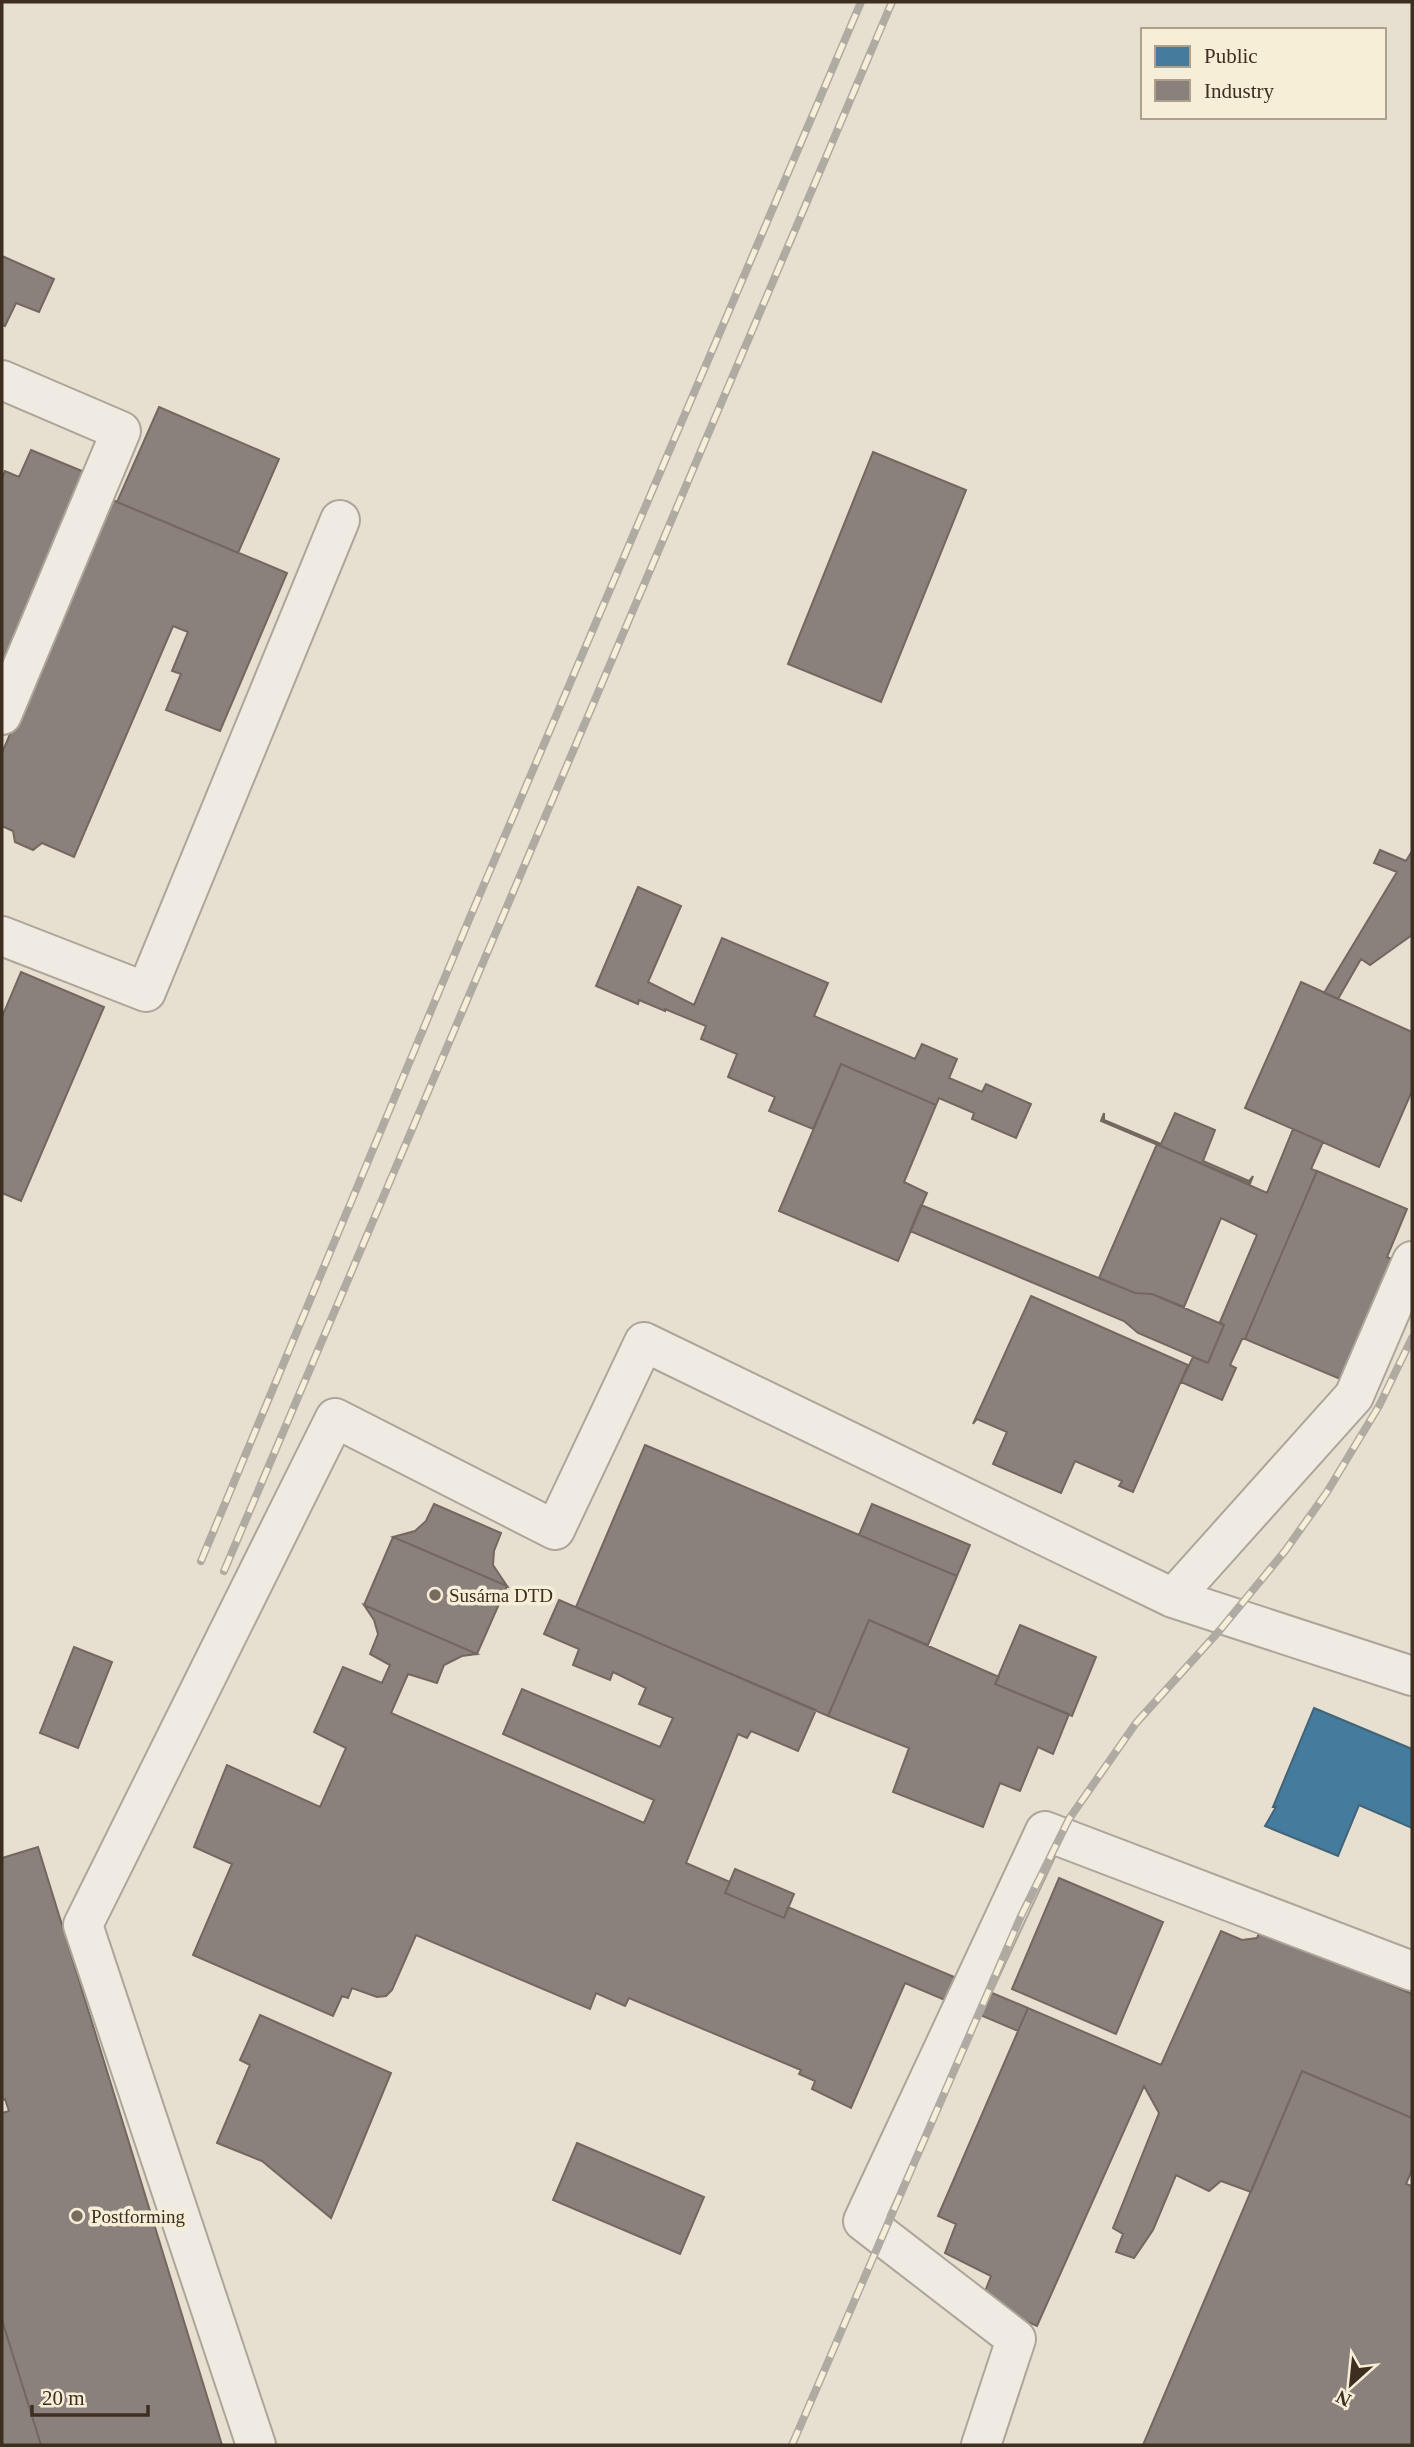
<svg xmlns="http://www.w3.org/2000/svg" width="1414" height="2447" viewBox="0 0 1414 2447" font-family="Georgia,serif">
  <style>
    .public { fill: #457b9d; stroke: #436478; stroke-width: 2 }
    .industry { fill: #8a817c; stroke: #736860; stroke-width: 2 }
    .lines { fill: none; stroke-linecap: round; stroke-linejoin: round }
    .minor-casing { stroke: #ada599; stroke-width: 42 }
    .minor { stroke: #efebe3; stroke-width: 38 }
    .rail-casing { stroke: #afaaa2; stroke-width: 8 }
    .rail { stroke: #f7eed8; stroke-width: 5; stroke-dasharray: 16; stroke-linecap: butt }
    .poi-dot { fill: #786c5e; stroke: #f7eed8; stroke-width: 2.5 }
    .labels { text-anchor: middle; stroke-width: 7; stroke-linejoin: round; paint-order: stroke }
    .poi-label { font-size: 19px; fill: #3d2e20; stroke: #f7eed8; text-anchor: start }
  </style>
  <rect width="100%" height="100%" fill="#e7e0d1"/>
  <path class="public" d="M1314,1708L1412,1749V1828L1359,1805L1338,1856L1265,1826L1276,1807H1273Z"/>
  <path class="industry" d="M2,256L54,279L39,312L16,303L5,326L2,325Z
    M159,407L279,459L238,553L117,502Z
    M31,450L87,473L2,677V479L5,471L19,477Z
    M873,452L966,490L881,702L788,664Z
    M110,499L287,573L220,731L166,710L181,674L172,671L188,632L173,626L74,857L42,843L33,850L15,842L13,831L2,826V753Z
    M1380,850L1406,861L1412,851V935L1370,965L1361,959L1338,999L1324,993L1397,872L1374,863Z
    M638,887L681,906L648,982L694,1005L722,938L828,983L814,1016L915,1059L922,1044L957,1059L949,1078L982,1092L986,1084L1031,1104L1016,1138L972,1119L974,1113L939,1098L936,1105L841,1064L813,1129L769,1111L775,1097L728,1077L737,1054L701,1039L706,1026L665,1009V1011L639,1000L638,1004L596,986Z
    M21,972L104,1007L21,1201L2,1193V1017Z
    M1301,982L1412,1032V1091L1379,1167L1245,1108Z
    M841,1064L936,1105L904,1182L927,1193L898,1261L779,1211Z
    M1104,1113V1120L1161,1144L1175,1113L1215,1130L1203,1161L1249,1181L1253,1176L1250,1184L1101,1121Z
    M1293,1129L1323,1142L1311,1169L1317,1171L1245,1339H1242L1230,1365L1236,1368L1222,1400L1181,1382L1193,1357L1208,1363L1224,1325L1220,1322L1257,1235L1221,1218L1184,1307L1152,1294L1135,1293L1099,1278L1157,1144L1267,1193Z
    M1317,1171L1407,1209L1387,1257L1397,1261L1345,1381L1245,1339Z
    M921,1205L1135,1293L1152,1294L1224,1325L1208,1363L1138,1333L1124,1321L910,1231Z
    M1031,1296L1188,1365L1133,1492L1119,1486L1122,1481L1075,1461L1061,1493L993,1464L1007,1432L977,1419L973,1424Z
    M645,1445L957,1576L928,1645L869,1620L828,1716L576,1607Z
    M434,1504L501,1533L494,1551L493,1565L507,1586L393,1537L415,1531L426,1521Z
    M872,1504L970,1545L957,1576L859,1535Z
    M393,1537L507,1586L477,1654L364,1605Z
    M559,1600L816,1710L798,1751L751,1731L747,1738L738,1734L686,1863L730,1882L725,1893L784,1918L788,1907L1028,2008L1018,2031L905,1983L851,2108L812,2089L815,2081L799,2074L801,2070L629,1998L625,2006L596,1993L590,2009L416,1935L392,1990L386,1996L377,1997L352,1988L348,1998L342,1996L333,2016L193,1955L232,1864L194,1847L227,1765L320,1807L346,1748L314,1732L343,1667L382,1683L390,1665L370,1654L378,1634L374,1620L364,1605L477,1654L462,1656L444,1665L437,1683L408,1674L391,1713L644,1823L654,1800L503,1734L522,1689L660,1747L673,1718L639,1704L646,1688L613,1672L610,1680L573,1665L579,1649L544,1634Z
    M869,1620L999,1677L995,1684L1069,1714L1053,1754L1038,1747L1020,1791L1000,1783L983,1827L893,1792L909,1748L828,1716Z
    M1020,1625L1096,1657L1072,1716L995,1684Z
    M74,1647L112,1662L78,1748L40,1733Z
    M38,1847L222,2445H41L2,2320V2113L9,2111L5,2099L2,2100V1858Z
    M735,1869L794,1894L784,1918L725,1893Z
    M1059,1878L1163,1922L1116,2034L1012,1989Z
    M1261,1929L1412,1994V2118L1302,2071L1251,2192L1221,2181L1209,2191L1176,2175L1153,2230L1134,2258L1116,2252L1123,2234L1113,2228L1159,2113L1144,2086L1037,2326L981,2302L991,2276L945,2253L956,2224L938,2216L1028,2008L1161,2065L1221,1931L1242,1940L1257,1938Z
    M260,2015L391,2073L331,2218L262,2161L217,2143L250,2065L240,2060Z
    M1302,2071L1412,2118V2170L1406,2184L1412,2186V2445H1143Z
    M577,2143L704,2197L680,2254L553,2200Z
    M2,2320L41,2445H2Z"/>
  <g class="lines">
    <g class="minor-casing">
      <path id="minor" d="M2,380L121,431L2,715
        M2,936L146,992L340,520
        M1173,1598L1412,1676
        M256,2445L83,1925L335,1418L555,1530L644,1342L1173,1598L1354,1396L1412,1261
        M981,2445L1016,2339L863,2221L1045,1831L1412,1971"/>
    </g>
    <use href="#minor" class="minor"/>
    <g class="rail-casing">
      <path id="rail" d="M201,1561L468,922L861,2
        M224,1571L892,2
        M792,2445L1021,1916L1069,1819L1136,1723L1220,1630L1285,1551L1327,1492L1379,1406L1412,1338"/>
    </g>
    <use href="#rail" class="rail"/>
  </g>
  <g class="poi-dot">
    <circle cx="435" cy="1595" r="7"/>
    <circle cx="77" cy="2216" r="7"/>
  </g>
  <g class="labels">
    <g class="poi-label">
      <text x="449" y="1602">Susárna DTD</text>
      <text x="91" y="2223">Postforming</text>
    </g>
  </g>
  <rect width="1414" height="2447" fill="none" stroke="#3d2e20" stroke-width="7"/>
  <rect x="1141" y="28" width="245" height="91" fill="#f7eed8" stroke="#ada18e" stroke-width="2"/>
  <rect x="1155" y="46" width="35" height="21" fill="#457b9d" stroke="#ada18e" stroke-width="2"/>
  <text x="1204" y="63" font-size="21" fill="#3d2e20">Public</text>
  <rect x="1155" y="80" width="35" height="21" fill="#8a817c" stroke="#ada18e" stroke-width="2"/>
  <text x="1204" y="98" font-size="21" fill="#3d2e20">Industry</text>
  <g transform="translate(1351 2384) rotate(207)" stroke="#f7eed8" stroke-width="5" paint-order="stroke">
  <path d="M0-5L12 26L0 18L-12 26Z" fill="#3d2e20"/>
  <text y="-10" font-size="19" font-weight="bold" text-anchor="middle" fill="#3d2e20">N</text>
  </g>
  <path d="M32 2405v10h116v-10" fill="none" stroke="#3d2e20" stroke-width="3.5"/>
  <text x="42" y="2405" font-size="21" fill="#3d2e20" stroke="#f7eed8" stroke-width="5" paint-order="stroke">20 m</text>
</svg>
